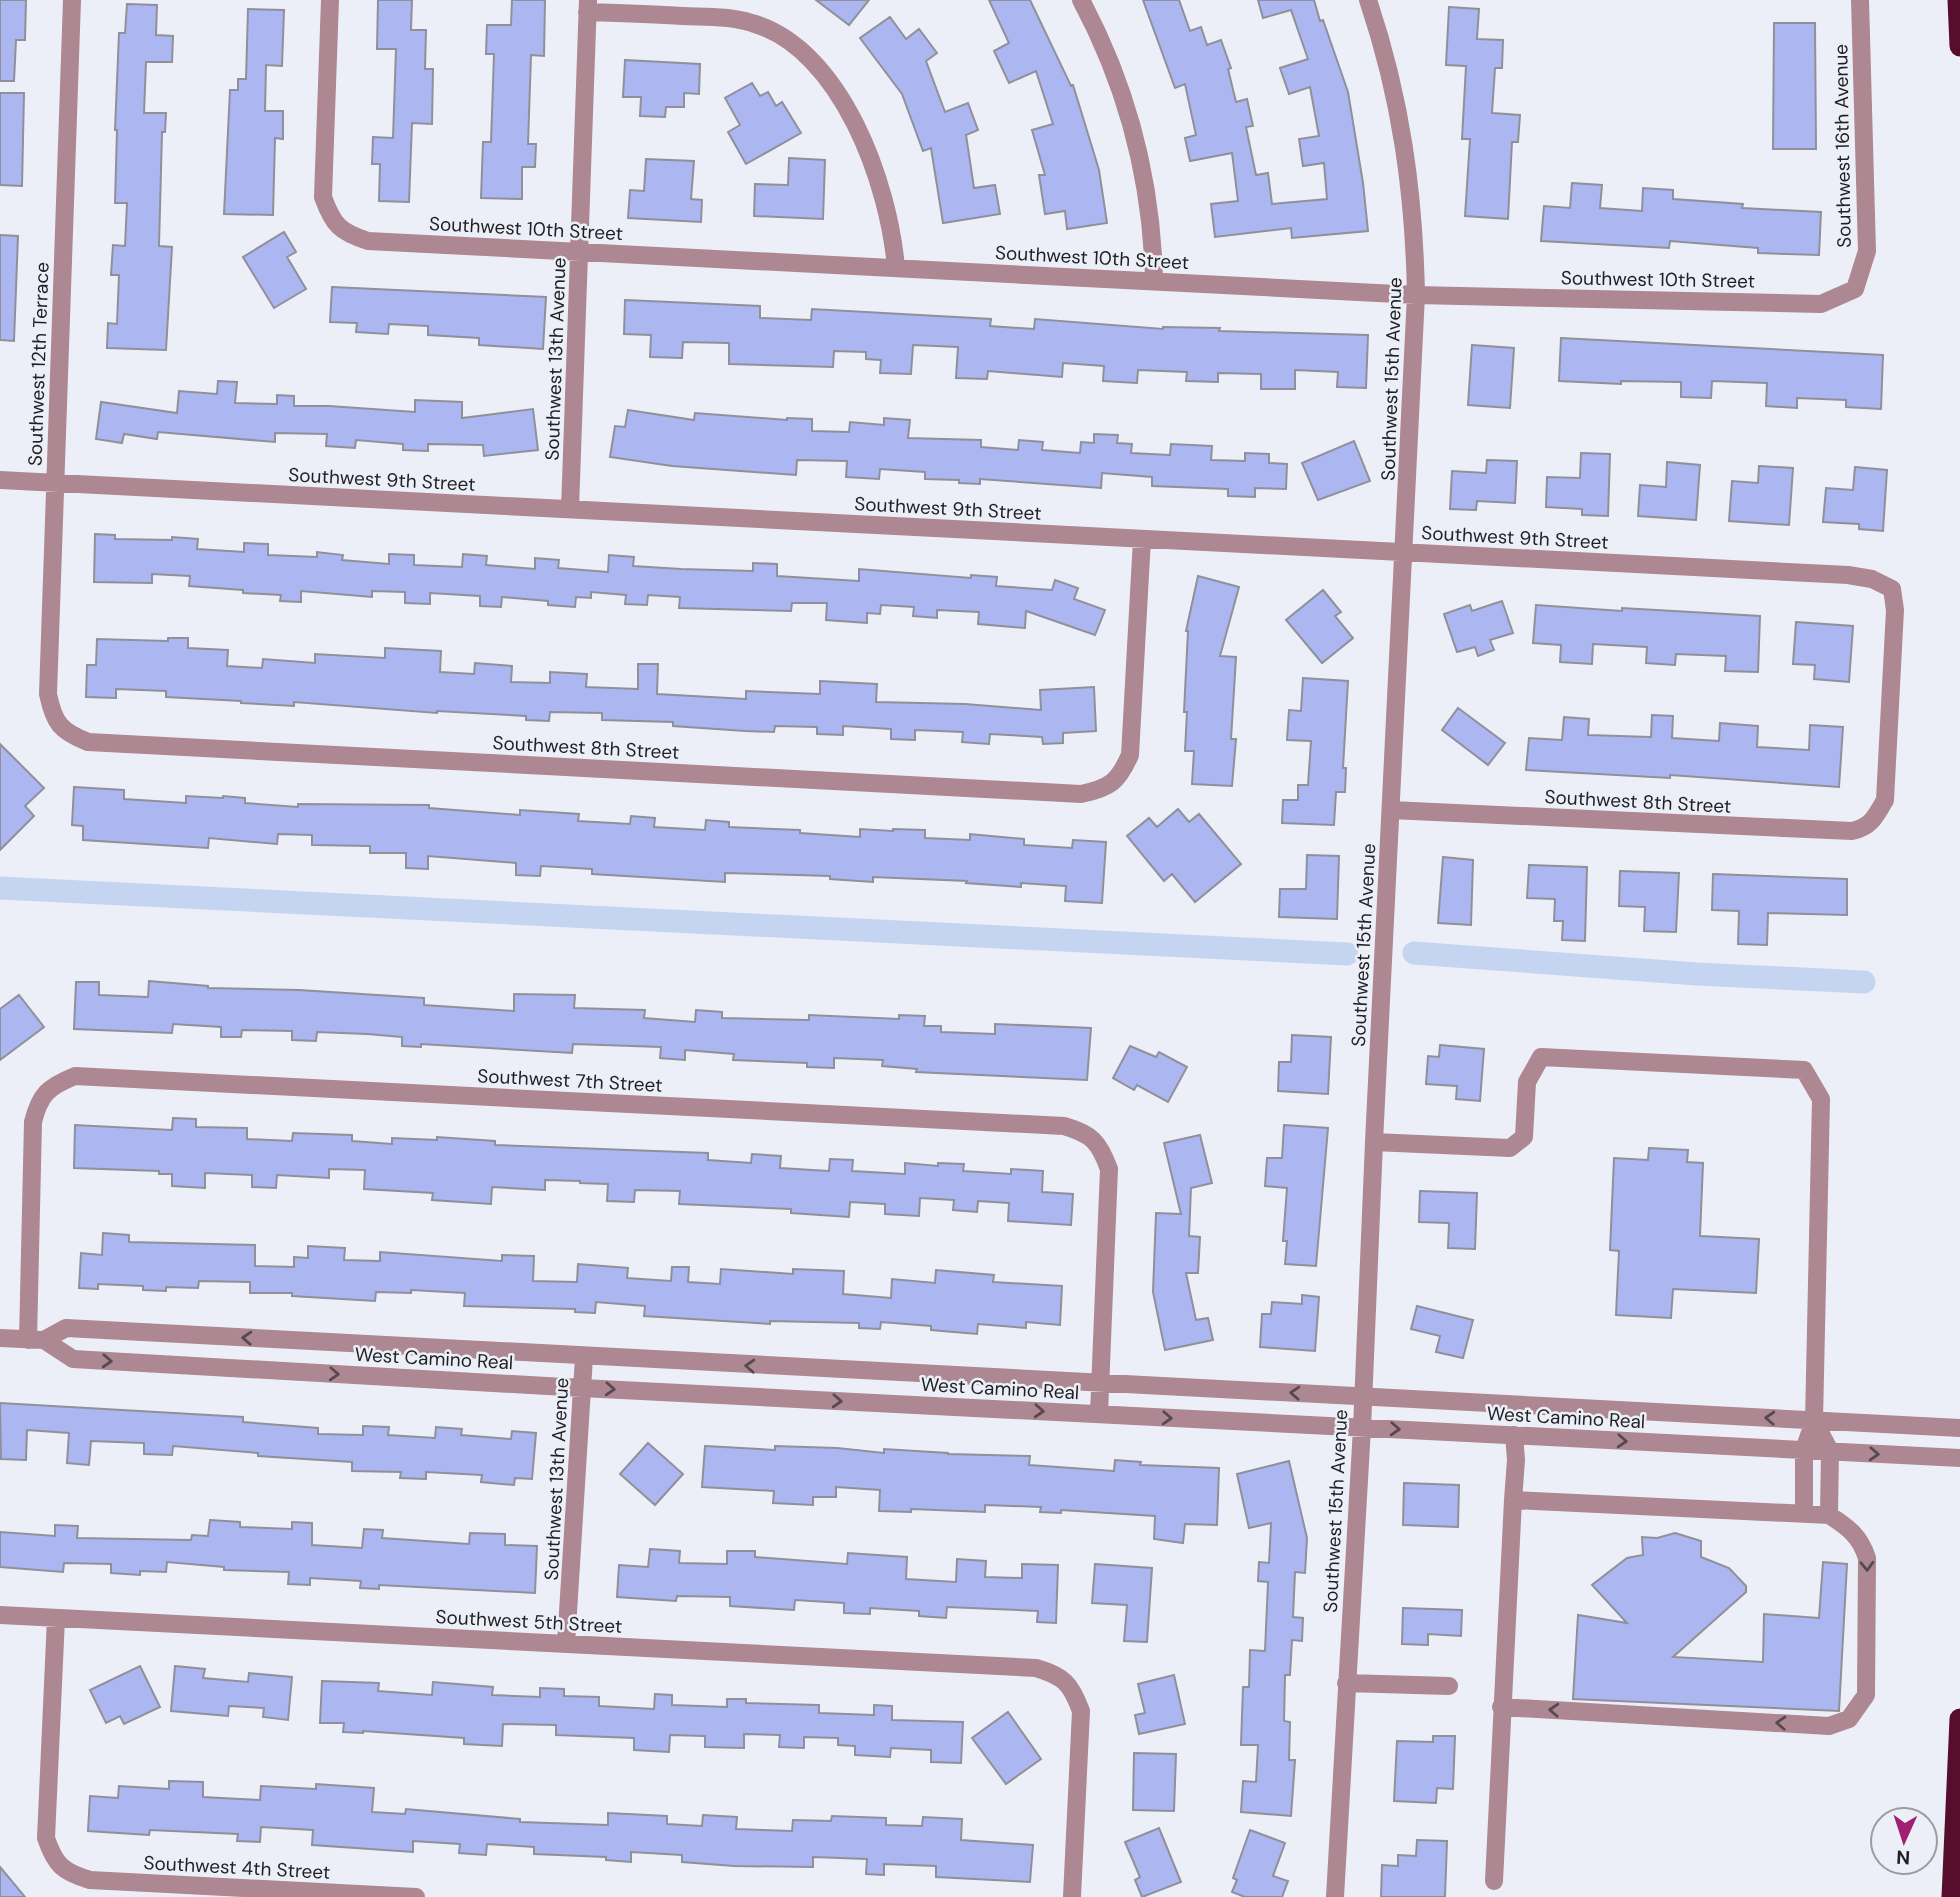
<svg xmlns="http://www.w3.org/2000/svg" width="1960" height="1897" viewBox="0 0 1960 1897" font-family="'DM Sans',sans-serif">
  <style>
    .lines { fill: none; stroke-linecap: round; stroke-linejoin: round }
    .canal { stroke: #c5d5f1; stroke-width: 23 }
    .building { fill: #acb7f2; stroke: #8f9099; stroke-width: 2 }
    .minor { stroke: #ad8791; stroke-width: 18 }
    .highway { stroke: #570e2c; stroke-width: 21 }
    .oneway { stroke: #58494f }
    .labels { text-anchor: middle; stroke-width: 5; stroke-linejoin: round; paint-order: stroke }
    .street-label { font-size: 19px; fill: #1f2023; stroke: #edeff8 }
  </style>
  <rect width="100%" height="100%" fill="#edeff8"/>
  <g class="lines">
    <path class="canal" d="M0,888L1347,954
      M1414,953L1697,974L1864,982"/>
  </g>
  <path class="building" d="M0,0H26L25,40H16L14,81H0Z
    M378,0H412L411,30H426L425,69H433L432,124L412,123L409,202L379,201L380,164H372L373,137L393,138L396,49H377Z
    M512,0H545L544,56L531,55L528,144H536L535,167H522V199L481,198L483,142H491L494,54H486L487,25H511Z
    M816,0H869L849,25Z
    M989,0H1030L1071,86L1073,85L1099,170L1107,223L1067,229L1065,211L1045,214L1039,175H1045L1032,130L1053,124L1036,71L1009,83L994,51L1009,43Z
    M1143,0H1179L1190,31L1201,27L1207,45L1221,40L1231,68L1228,69L1236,102L1247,99L1253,126L1246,127L1256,175L1268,173L1272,204L1327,199L1324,163L1303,166L1299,139L1319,136L1310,87L1289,94L1280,68L1308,59L1291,10L1263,18L1258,0H1314L1320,21L1323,20L1348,92L1363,183L1368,231L1292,238L1291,228L1215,237L1211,204L1238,201L1232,153L1190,161L1185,138L1196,135L1185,84L1175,88Z
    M127,4L157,5L156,35L173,36L172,62H146L144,113H166L165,132H162L159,246L172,247L166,350L107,348L108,323L117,324L119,275H111L113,245L125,246L127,203H115L117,130H115L119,33H125Z
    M1449,7L1479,9L1477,39L1503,40L1502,68H1495L1492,113L1520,115L1518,142H1512L1508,219L1465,216L1470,139H1462L1466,66L1446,65Z
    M248,9L284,10L282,66L266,65L265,111H283V139L275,138L273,215L224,214L230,90H238V79H246Z
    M890,17L906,39L919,29L937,53L926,61L945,112L968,103L978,130L966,135L974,188L995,185L1000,214L943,223L931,148L923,151L902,94L860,38Z
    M1774,23H1815L1816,149H1773Z
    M625,60L700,64L699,94L684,93V107H666L665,117L640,116L641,97H623Z
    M752,83L760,96L768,92L776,106L782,102L801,133L746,164L728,132L740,125L725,98Z
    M0,93H24L22,186L0,185Z
    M789,158L825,160L823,219L754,216L755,184L788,185Z
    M646,159L694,161L691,199L702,200L701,222L628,218L630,190L644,191Z
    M1572,183L1602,185L1600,208L1642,211L1643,188L1673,190V199L1743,204L1742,208L1821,212L1819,255L1758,253V248L1670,241L1669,248L1541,241L1544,206L1570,208Z
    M284,232L296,252L287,257L306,289L274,308L243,257Z
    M0,235L18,236L14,341L0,340Z
    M332,287L546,297L543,349L479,345V338L428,335V326L389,324L388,334L356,332L357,323L330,322Z
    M625,300L760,306V318L811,320L812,309L991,319L990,326L1034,329L1035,319L1163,329V327L1220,328L1219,331L1368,335L1366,388L1337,387L1338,372L1295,370V389H1261V374L1218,373V382L1186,381L1187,372L1138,370L1137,383L1103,381L1104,366L1063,363L1062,377L988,371L987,379L956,378L958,347L913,345L911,374L880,373L881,360L866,359V352L834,351L833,367L729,364V343L683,342L682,358L650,357L651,335L624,334Z
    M1561,338L1883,355L1881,409L1846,407V400L1797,398V408L1766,406L1767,383L1712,381L1711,398L1681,397V382L1621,381V384L1559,381Z
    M1472,345L1514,348L1510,408L1468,405Z
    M218,381L237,382L235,403L277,404V395L294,396V406H329L415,412V400L462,402V418L533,409L538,450L484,456L483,445L428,444V451L403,450V444L356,440L355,448L326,446L327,434L275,433V442L158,432L157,439L124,434L122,443L96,439L101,402L177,413L179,391L217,394Z
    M628,410L694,420L695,413L787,420V418L812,419V431L849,432L850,422L884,425V418L910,420L908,438L981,440V447L1018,450L1019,440L1043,442L1042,450L1080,453L1081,442L1094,443V434L1118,435L1117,443L1132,444L1131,453L1170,455L1171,444L1212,446L1211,460L1245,461V453L1269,454V463L1287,464L1286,489L1255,488V497L1228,496V489L1152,486V477L1102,473L1101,488L980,479V484L959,483V480L925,479V472L880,469L879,479L846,477L847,461L797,460L796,475L672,466L610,457L615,426L625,427Z
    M1354,441L1370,481L1318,500L1302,463Z
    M1581,453L1610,454L1608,516L1582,515V509L1546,507L1547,477L1580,478Z
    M1487,460L1517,461L1515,503L1477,501L1476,510L1450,509L1452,471L1486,473Z
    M1667,462L1700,465L1696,520L1638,516L1640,485L1666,487Z
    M1759,466L1793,468L1789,525L1729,521L1732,481L1758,483Z
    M1855,467L1887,470L1883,531L1859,529V524L1823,522L1826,488L1853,490Z
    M95,534L115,535V539L172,540V537L198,539L197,549L244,552V543L268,544V555L317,557V552L343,555L342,560L389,564V554L414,555V565L462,567L463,554L487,556L486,565L535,569V558L559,560L558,568L608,572L609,555L634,557L633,566L681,569L753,571V563L777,564V576L859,581V569L971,578V575L997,577L996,586L1052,590L1055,580L1078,588L1074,599L1105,610L1095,635L1026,611L1025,628L978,624L979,612L937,610V618L913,616L914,607L881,605L880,614L867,613V623L826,620L827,603H792L791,611L679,608L680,597L648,595L647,605L625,604L626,595L591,592V598L576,597L575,607L548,605V601L502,597L501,607L480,606V596L430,593V604L405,603V592L372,591V597L301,591V602L280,601L281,595L243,593V590L189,586L190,576L152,574V583L94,582Z
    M1198,576L1239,587L1220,656L1236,657L1231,739H1236L1232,786L1192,784L1194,751H1185L1187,712H1184L1188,631H1186Z
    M1323,590L1341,612L1335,616L1353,638L1322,663L1286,620Z
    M1502,601L1513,633L1490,640L1494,650L1478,656L1475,647L1457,652L1444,614L1470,605L1472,611Z
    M1536,605L1622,611V608L1760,616L1758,672L1725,671L1726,656L1676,654L1675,665L1646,663L1647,647L1593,644L1592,664L1560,662L1561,645L1533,643Z
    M1796,622L1853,626L1849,682L1814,679L1815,665L1793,664Z
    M168,638H188V648L228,650L227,666L262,668L263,659L315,663V654L385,658V648L441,651L440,672L474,674L475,663L512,666L511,682L550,683V672L587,674L586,687L638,689V664H658L657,694L746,699V691L820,694V681L877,684L876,702L965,704L1041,710L1040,690L1094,687L1096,731L1063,733V743L1043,744L1042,737L990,734L989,744L962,742L963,732L915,730V740L891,739V729L843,726V735L817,734V727L775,726L774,732L745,731L673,726V722L602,720V713L550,712L549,721L526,720V716L437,711V713L294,702V706L241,703V701L166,697V691L116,689V698L86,697L87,665H96L97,639L168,641Z
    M1303,678L1348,681L1343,768H1346L1345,792H1336L1334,825L1282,823L1283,800H1298V785H1308L1311,741L1287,740L1289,710L1301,711Z
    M1458,708L1505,743L1488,765L1442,730Z
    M1652,715L1673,716L1672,738L1719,741L1720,723L1758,726L1757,747L1809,750L1810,725L1843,727L1839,787L1670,775V778L1526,770L1529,738L1562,740L1564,717L1589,719L1588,735L1651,737Z
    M0,744L44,788L25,806L34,816L0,850Z
    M74,787L124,790V799L186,803V796L223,798V796L245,798V803L298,807V804L429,805V808L520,815V810L579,814L578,821L630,824L631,816L655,818L654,827L705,830L706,820L729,822V827L800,830V833L860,837V829L893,831V829L925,830V838L970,840V834L1024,839V845L1072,848L1073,840L1106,842L1102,903L1065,901L1066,886L1021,883V887L966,883L967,881L873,877V882L830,879V876L725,873V882L592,874V869L541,866L540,876L516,875V863L428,856V869L406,868V853H370V846L312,845V835L278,834L277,844L209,838L208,848L83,840V826L72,825Z
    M1178,809L1189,822L1199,814L1241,864L1195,902L1172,874L1164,881L1127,836L1149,818L1157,827Z
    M1307,855L1339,856L1337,919L1279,917L1280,889H1306Z
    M1443,857L1473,860L1471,925L1438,923Z
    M1529,865L1587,867L1585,941L1562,940L1563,921H1554L1555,899L1527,898Z
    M1620,871L1679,873L1676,932L1644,931L1645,907L1619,906Z
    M1713,874L1847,879V915L1768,913L1767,945L1738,944L1739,911L1712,910Z
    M149,981L208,986V988L299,990L424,998V1005L514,1011V994L575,995L574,1008L645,1010L644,1018L695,1022L696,1010L722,1012V1018L809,1020V1015L899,1019V1015L925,1016L924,1026H941V1032L995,1034V1024L1091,1028L1087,1080L916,1072L917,1069L882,1066L883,1060L834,1058V1068L807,1067V1063L733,1060L734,1054L685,1050V1060L660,1058L661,1047L573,1044L572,1053L421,1044V1047L402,1046V1037L367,1034L317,1032L316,1041L292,1040V1031L242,1030L241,1037H221V1027L173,1024L172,1033L74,1029L76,982H99V995L148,997Z
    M19,995L44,1027L0,1060V1009Z
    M1292,1035L1331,1037L1328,1094L1278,1091L1279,1062H1291Z
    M1440,1045L1484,1049L1480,1101L1456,1099L1457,1086L1426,1084L1428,1056L1439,1057Z
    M1130,1046L1156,1057L1159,1052L1187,1067L1168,1102L1137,1085L1134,1090L1113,1078Z
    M173,1118L196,1119V1127L247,1128V1139L292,1141L293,1133L352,1135V1141L392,1144V1138L437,1140V1137L495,1141V1145L708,1153V1160L751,1163L752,1154L781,1156L780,1168L829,1171L830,1159L853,1160L852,1171L905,1174V1163L938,1166V1163L964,1164L963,1171L1011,1174V1169L1043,1171L1042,1192L1073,1194L1071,1225L1008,1221L1009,1203L978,1201L977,1212L953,1210L954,1200L920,1198L919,1216L885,1214V1204L850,1202L849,1217L791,1213V1209L679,1204L680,1191L635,1190L634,1202L607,1201L608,1184L580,1183V1181L545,1180V1190L492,1187L491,1204L432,1200L433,1193L364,1189L365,1170L329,1169V1178L277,1175L276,1188L252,1187V1175L205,1173V1188L172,1186V1174H159V1171L74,1168L75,1125L172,1130Z
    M1284,1125L1328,1128L1316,1266L1285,1264L1287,1241H1283L1287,1188L1265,1186L1267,1158H1282Z
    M1200,1135L1212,1183L1191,1188L1189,1236L1200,1237L1198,1273H1186L1196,1320L1208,1318L1213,1340L1165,1350L1153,1292L1156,1213L1181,1214L1164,1143Z
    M1649,1148L1688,1150L1687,1162L1703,1163L1700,1236L1759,1239L1756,1293L1673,1289L1671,1318L1616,1315L1619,1251L1610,1250L1614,1158L1648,1160Z
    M1420,1191L1477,1193L1475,1249L1448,1248L1449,1223L1419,1222Z
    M103,1233L129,1235V1242L255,1245V1266L294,1267V1257L308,1258V1246L345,1248L344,1260L380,1261V1252L502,1261V1255L534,1256L533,1281L577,1282L578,1264L628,1268L627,1278L671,1281L672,1267H689L688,1282L720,1284L721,1269L793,1274V1269L844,1271L843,1294L891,1298L892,1279L935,1283L936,1270L994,1275L993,1282L1062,1286L1060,1325L1026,1322V1328L978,1324L977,1334L931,1330V1326L881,1322L880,1329L859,1328V1323L770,1321V1324L644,1316L645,1306L596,1302L595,1313L575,1312V1309L464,1306L465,1293L411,1290V1293L376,1292L375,1301L292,1296V1293H250V1282L199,1281L198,1288L166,1287V1291L143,1290V1286L98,1284V1289L79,1288L81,1253L102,1255Z
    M1302,1295L1319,1297L1315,1351L1260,1347L1262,1314H1271L1272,1302L1302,1304Z
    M1417,1306L1473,1320L1463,1358L1436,1352L1440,1336L1411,1329Z
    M0,1403L243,1417V1422L318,1428V1434L363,1435V1426L389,1427L388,1435L435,1438L436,1427L462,1429L461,1435L511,1439L512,1431L536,1433L532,1479L515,1478L514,1485L481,1482L482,1475L426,1472V1479L400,1478L401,1472L352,1471V1462L258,1456V1453L173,1446L172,1455L144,1454V1443L91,1441L89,1465L67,1463L69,1433L27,1430L26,1460L1,1459Z
    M648,1443L683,1474L655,1505L620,1474Z
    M705,1446L775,1450V1446L837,1448L884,1453V1449L948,1453V1454L1030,1456L1029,1465L1114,1471L1115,1460L1141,1462L1140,1465L1219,1468L1217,1525L1185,1524L1183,1543L1154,1539L1155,1516L1061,1510V1513L1040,1512L1041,1507L985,1505V1512L911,1509V1512L879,1511L880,1490L836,1487V1497H813V1505L773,1503L774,1491L702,1487Z
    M1289,1461L1307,1538L1305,1573L1295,1572L1293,1617L1303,1618L1302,1641L1292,1640L1290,1675H1285L1284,1721L1290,1722L1289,1760H1295L1291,1816L1241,1812L1243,1781L1256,1782L1258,1745H1241L1243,1687H1249L1250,1650L1265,1651L1268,1582L1258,1581L1259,1562L1269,1563L1271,1523L1249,1528L1237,1474Z
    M1404,1483L1459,1485L1458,1527L1403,1525Z
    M210,1520L240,1522V1527L292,1529V1522L312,1523V1545L362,1548L364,1529L383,1530L382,1538L469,1544L470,1533L505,1534V1545L537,1546L535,1593L379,1585V1589L360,1588L361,1581L310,1578V1585L288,1584L289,1572L224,1570V1567L167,1562L166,1572L140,1571V1575L111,1573V1564L64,1563L63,1572L0,1567V1532L55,1536V1525L78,1526L77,1538L191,1540L192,1535L208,1536Z
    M1675,1533L1701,1541V1557L1729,1568L1746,1586V1592L1673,1657L1763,1662L1764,1614L1819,1618L1823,1562L1847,1564L1839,1711L1573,1699L1578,1615L1627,1623L1592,1585L1627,1558L1643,1555L1642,1537L1657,1538Z
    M650,1549L680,1551L679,1563L727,1564V1551H755V1557L847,1564L848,1553L907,1557L906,1579L956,1582L957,1559L986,1561L985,1577L1022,1578V1564L1058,1565L1056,1623L1037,1622L1038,1611L947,1607L946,1618L919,1616V1611L870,1608V1614L844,1613V1603L795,1600L794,1610L730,1606V1597L677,1596L676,1601L617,1597L619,1565L648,1567Z
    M1095,1564L1152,1568L1147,1642L1124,1641L1127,1605L1092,1603Z
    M1403,1608L1462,1610L1461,1636L1428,1634V1645L1402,1644Z
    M140,1666L160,1707L124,1724L120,1716L106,1723L90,1690Z
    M175,1666L205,1669L203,1678L248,1682L249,1673L292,1677L288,1720L263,1717L264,1708L229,1706L228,1716L171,1711Z
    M1174,1675L1185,1724L1139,1734L1135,1715L1145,1713L1138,1684Z
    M322,1681L379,1683L378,1691L432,1695L433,1682L493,1687L492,1695L540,1697V1688L564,1689V1696L599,1697V1706L654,1709L655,1694L672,1695V1705L727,1707V1699H746V1703L819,1705V1713L874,1715V1705L892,1706V1720L963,1722L961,1763L931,1762V1750L891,1748L890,1757L855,1755V1746L838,1745V1738L804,1737V1748L779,1747L780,1735L744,1734V1748L705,1747V1736L670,1735L669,1752L634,1750V1738L556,1735V1725L503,1724L502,1746L464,1744V1738L363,1731V1733L343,1732L344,1723H320Z
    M1008,1712L1041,1759L1006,1784L972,1738Z
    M1433,1736H1455L1453,1789L1437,1788L1436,1803L1394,1801L1397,1741L1433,1742Z
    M1134,1753L1176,1754L1174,1811L1133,1810Z
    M169,1781L203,1782V1797L240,1799L260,1800L261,1786L316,1789V1784L374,1788L372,1812L405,1814L406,1809L520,1819V1822L608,1825V1813L667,1816V1824L702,1826L703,1815L737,1817L736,1829L792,1831L793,1820L831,1821L832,1816L886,1818V1825L922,1826L923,1817L962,1819L961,1840L1033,1845L1030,1882L936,1877V1866L884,1864V1875L866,1874L867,1859L813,1857V1867L734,1866L682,1862V1855L631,1852V1862L606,1860V1857L534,1854V1847L487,1844L486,1855L459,1853L460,1844L413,1841V1852L312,1845L313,1830L261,1827L260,1842L237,1841L238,1834L150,1830L149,1835L88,1831L90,1796L118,1798L119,1786L169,1789Z
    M1159,1828L1181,1882L1142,1897L1135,1880L1140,1877L1125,1842Z
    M1250,1830L1285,1843L1273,1876L1288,1881L1282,1897H1245L1232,1892L1237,1880L1233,1878Z
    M1417,1840L1447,1841L1445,1897H1381L1382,1865L1398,1866V1855L1416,1856Z
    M0,1867L25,1897H0Z"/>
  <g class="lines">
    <path class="minor" d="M72,0L48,694C54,723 60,731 88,742L1081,794C1110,788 1118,782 1130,755L1142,539
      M330,0L323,197C333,225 340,232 368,241L1416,295L1821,304L1855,289L1867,251L1860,0
      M1081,0C1128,88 1152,182 1154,281
      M587,12C619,13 651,14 683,16C707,17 730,16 752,23C842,49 889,184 896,268
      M0,480L1848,575L1872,579L1892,589L1895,610L1885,800C1876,816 1871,827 1852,831L1391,810
      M570,509L588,0
      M1374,1142L1510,1148L1524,1137L1527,1082L1541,1057L1804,1070L1821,1099L1814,1421L1804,1450V1513
      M0,1338L44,1340L66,1328L1960,1428
      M28,1340L33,1122C40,1094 48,1087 75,1076L1064,1126C1092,1134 1099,1142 1109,1169L1099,1414
      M44,1340L73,1359L582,1388L1960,1458
      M1814,1421L1830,1451L1829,1515
      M0,1615L1036,1668C1064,1676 1071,1684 1081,1711L1072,1897
      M56,1618L46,1838C55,1865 63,1872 90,1880L416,1897
      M566,1644L584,1357
      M1346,1683L1449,1686
      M1501,1707L1829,1726L1849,1719L1866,1695L1867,1558C1860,1536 1848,1527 1829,1515L1513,1500L1516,1460L1514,1435
      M1494,1881L1513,1500
      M1335,1897L1362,1428L1374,1142L1416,295C1414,192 1401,98 1368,0"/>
    <path class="highway" d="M1958,0L1960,46
      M1952,1897L1960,1719"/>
  </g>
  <defs><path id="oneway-chevron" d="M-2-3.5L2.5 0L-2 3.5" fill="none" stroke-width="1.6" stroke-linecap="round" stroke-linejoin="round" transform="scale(1.75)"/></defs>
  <g class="oneway">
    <use href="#oneway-chevron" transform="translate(247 1338) rotate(-177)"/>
    <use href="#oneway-chevron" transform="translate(107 1361) rotate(3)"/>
    <use href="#oneway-chevron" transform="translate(750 1366) rotate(-177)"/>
    <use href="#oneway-chevron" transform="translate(334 1374) rotate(3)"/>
    <use href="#oneway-chevron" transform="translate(610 1389) rotate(3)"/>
    <use href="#oneway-chevron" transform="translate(1295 1393) rotate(-177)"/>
    <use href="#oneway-chevron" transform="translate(837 1401) rotate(3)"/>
    <use href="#oneway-chevron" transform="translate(1039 1411) rotate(3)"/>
    <use href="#oneway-chevron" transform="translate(1167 1418) rotate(3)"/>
    <use href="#oneway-chevron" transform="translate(1770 1418) rotate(-177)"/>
    <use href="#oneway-chevron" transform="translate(1395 1429) rotate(3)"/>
    <use href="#oneway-chevron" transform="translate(1622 1441) rotate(3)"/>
    <use href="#oneway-chevron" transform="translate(1874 1454) rotate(3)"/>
    <use href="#oneway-chevron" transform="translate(1867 1566) rotate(88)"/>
    <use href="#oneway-chevron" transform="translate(1554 1710) rotate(-177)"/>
    <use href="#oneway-chevron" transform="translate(1781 1723) rotate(-177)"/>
  </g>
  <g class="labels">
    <g class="street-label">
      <text transform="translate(1842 146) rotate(-91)" y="7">Southwest 16th Avenue</text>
      <text transform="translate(526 228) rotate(3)" y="7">Southwest 10th Street</text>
      <text transform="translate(1092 257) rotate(3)" y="7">Southwest 10th Street</text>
      <text transform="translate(1658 279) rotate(1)" y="7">Southwest 10th Street</text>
      <text transform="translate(555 359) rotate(-88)" y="7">Southwest 13th Avenue</text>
      <text transform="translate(38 364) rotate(-88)" y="7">Southwest 12th Terrace</text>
      <text transform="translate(1391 379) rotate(-88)" y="7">Southwest 15th Avenue</text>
      <text transform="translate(382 479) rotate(3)" y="7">Southwest 9th Street</text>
      <text transform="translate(948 508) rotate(3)" y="7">Southwest 9th Street</text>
      <text transform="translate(1515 537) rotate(3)" y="7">Southwest 9th Street</text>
      <text transform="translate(586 747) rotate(3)" y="7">Southwest 8th Street</text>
      <text transform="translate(1638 801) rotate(3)" y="7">Southwest 8th Street</text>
      <text transform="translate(1363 945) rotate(-87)" y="7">Southwest 15th Avenue</text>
      <text transform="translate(570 1080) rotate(3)" y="7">Southwest 7th Street</text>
      <text transform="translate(434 1358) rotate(3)" y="7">West Camino Real</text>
      <text transform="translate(1000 1388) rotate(3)" y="7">West Camino Real</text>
      <text transform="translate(1566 1417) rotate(3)" y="7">West Camino Real</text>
      <text transform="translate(556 1479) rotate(-87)" y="7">Southwest 13th Avenue</text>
      <text transform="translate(1335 1511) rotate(-87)" y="7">Southwest 15th Avenue</text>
      <text transform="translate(529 1621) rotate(3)" y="7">Southwest 5th Street</text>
      <text transform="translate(237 1867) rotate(3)" y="7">Southwest 4th Street</text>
    </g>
  </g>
  <g transform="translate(1904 1841) rotate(183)"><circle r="33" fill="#edeff8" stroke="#9b9ca3" stroke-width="2"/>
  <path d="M0-5L12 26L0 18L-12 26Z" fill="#a12071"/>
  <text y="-10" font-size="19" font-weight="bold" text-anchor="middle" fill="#1f2023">N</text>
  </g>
</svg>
